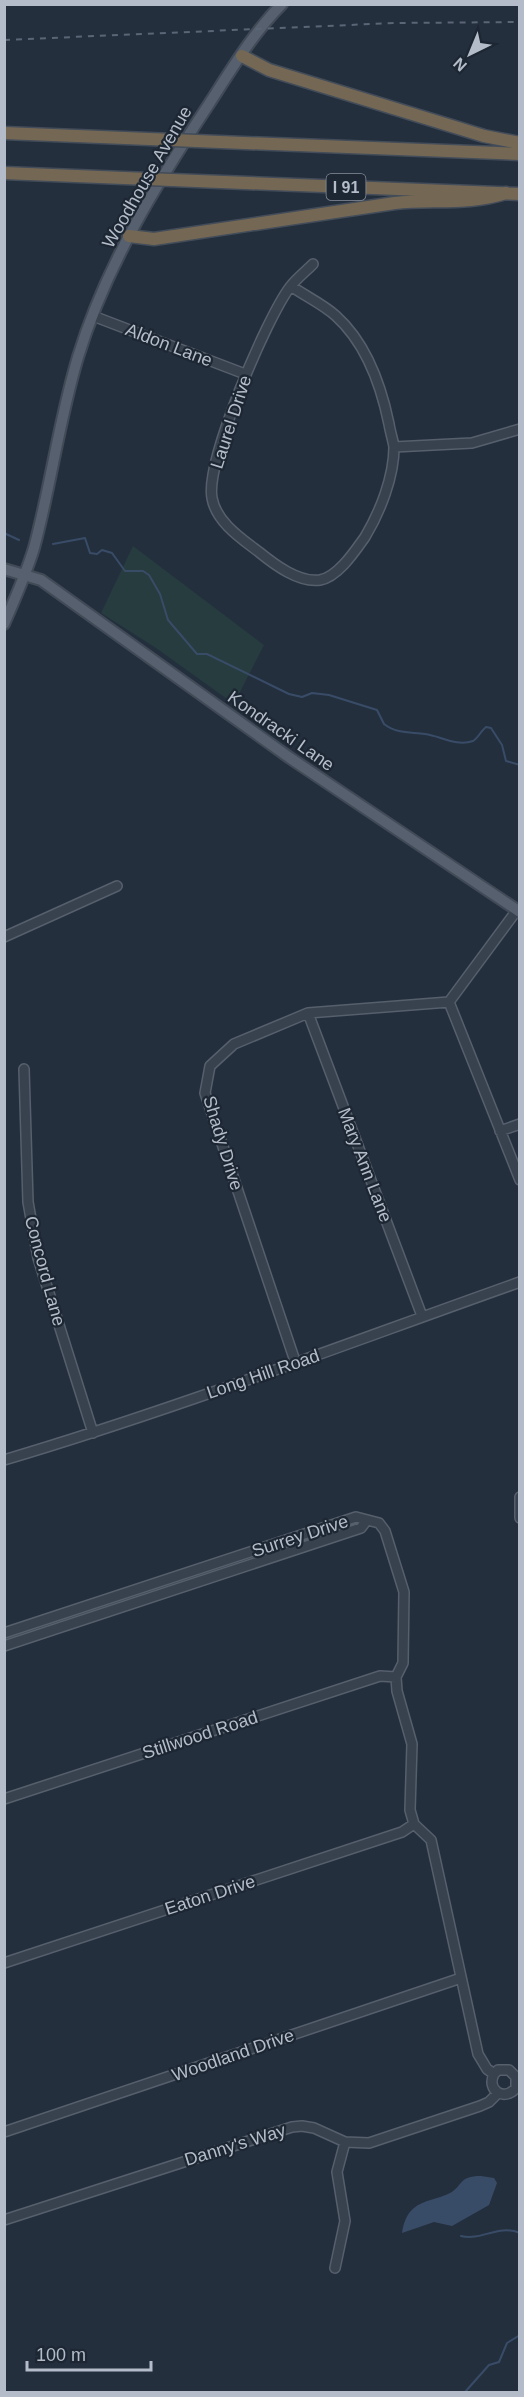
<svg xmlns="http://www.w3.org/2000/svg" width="524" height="2397" viewBox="0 0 524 2397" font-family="Helvetica,sans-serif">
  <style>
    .green { fill: #263c3f }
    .water { fill: #394c67 }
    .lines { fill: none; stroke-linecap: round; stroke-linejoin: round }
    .stream { stroke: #394c67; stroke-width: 2 }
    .minor-casing { stroke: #565f6c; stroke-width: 12 }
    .major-casing { stroke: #414a57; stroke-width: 14 }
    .highway-casing { stroke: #434c59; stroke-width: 15 }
    .minor { stroke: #38414e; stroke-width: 9 }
    .major { stroke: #56606e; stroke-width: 10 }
    .highway { stroke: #746855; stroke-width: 12 }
    .rail { stroke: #5a6575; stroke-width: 2; stroke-dasharray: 6 6; stroke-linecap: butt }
    .highway-bridge-casing { stroke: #434c59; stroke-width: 15; stroke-linecap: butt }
    .highway-bridge { stroke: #746855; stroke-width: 12 }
    .labels { text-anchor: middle; stroke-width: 4.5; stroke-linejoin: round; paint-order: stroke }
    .shield { fill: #1d2633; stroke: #878f9c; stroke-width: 1.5 }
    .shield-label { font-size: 16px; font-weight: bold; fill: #b4bcc9 }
    .street-label { font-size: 18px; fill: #b4bcc9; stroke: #1d2633 }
  </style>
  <rect width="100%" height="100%" fill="#242f3e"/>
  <path class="green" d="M133,546L264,645L234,704L156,648L101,613Z"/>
  <path class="water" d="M481,2176L494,2178L497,2183L489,2205L452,2226L434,2222L402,2233C403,2224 407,2213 414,2208C423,2200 439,2199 450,2193C463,2186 458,2176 481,2176Z"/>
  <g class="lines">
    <path class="stream" d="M4,533L19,540
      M53,544L85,538L90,553L97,554L102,550L112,553L125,571H143L149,575L160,594L168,620L197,654H207L289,694L302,697L312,693L329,695L377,710L384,724C397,734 410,732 425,734C441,736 456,747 473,741C478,738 481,731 486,727L491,728L502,745L506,761L520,765
      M461,2236C482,2241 498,2224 520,2233
      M465,2392L489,2365L499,2362L507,2343L520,2335"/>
    <g class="minor-casing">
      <path id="minor" d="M291,286C305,296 323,304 336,316C367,344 381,385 389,424C390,431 393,440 394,447C394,477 380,512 365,537C355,551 338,577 320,580C299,583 275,565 259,552C242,539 216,522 212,498C205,462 266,319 290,287C296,279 305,272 313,264
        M93,316L245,374
        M394,447L472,443L520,429
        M4,937L117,886
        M449,1002L520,1180
        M308,1013L422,1316
        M24,1069L28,1202L38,1258L93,1433
        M500,1131L520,1124
        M296,1364L205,1093L210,1066L234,1044L308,1013L449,1002L517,910
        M4,1460C179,1408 348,1343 520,1282
        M520,1497V1518
        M4,1633L356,1517L379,1523L385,1531L404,1592L403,1663L396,1677L397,1691L412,1744L410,1810L414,1824L431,1840L478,2054L487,2069L494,2074C486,2090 504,2102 516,2088V2077L509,2070H498L494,2074
        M4,1646L361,1528L367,1520
        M4,1799L380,1676L396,1677
        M4,1963L402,1832L414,1824
        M4,2132L461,1978
        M4,2220L292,2127L302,2126L314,2128L345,2142L369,2143L480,2106L489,2102L498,2093
        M335,2268L345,2221L337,2172L345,2142"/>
    </g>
    <g class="major-casing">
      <path id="major" d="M4,569L41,580L290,758L520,912
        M4,624C15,599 26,574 34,548C51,485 59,420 78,357C106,265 157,183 209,104C231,70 253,33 282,4"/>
    </g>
    <g class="highway-casing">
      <path id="highway" d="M242,56L269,70L484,136L520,143
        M4,133L173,140
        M196,141L520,154
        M4,173L148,179
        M172,180L520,194
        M129,236L154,239L395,203C432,199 470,205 506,193"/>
    </g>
    <use href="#minor" class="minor"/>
    <use href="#major" class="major"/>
    <use href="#highway" class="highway"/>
    <path class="rail" d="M4,40L395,23L520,22"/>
    <g class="highway-bridge-casing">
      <path id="highway-bridge" d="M173,140L196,141
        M148,179L172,180"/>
    </g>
    <use href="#highway-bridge" class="highway-bridge"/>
  </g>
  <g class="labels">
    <rect class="shield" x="326.5" y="174" width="39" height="26" rx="4.5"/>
    <g class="shield-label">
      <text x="346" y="193">I 91</text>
    </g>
    <g class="street-label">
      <text transform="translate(147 177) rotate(-60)" y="6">Woodhouse Avenue</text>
      <text transform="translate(169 345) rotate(21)" y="6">Aldon Lane</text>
      <text transform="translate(231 422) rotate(-72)" y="6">Laurel Drive</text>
      <text transform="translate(281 731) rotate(35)" y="6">Kondracki Lane</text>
      <text transform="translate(223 1143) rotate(73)" y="6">Shady Drive</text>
      <text transform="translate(365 1165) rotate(69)" y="6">Mary Ann Lane</text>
      <text transform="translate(45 1271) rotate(75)" y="6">Concord Lane</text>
      <text transform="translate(263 1374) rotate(-19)" y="6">Long Hill Road</text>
      <text transform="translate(300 1536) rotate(-18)" y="6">Surrey Drive</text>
      <text transform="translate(200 1735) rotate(-18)" y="6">Stillwood Road</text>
      <text transform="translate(210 1895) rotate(-18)" y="6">Eaton Drive</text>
      <text transform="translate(233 2055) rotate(-19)" y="6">Woodland Drive</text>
      <text transform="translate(235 2145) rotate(-17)" y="6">Danny's Way</text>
    </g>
  </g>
  <rect width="524" height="2397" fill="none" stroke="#b4bcc9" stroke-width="12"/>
  <g transform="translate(470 54) rotate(223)" stroke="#1d2633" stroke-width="4.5" paint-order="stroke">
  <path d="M0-4.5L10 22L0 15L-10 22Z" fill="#b4bcc9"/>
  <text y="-9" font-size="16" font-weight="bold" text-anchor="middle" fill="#b4bcc9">N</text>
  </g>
  <path d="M27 2361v9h124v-9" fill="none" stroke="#b4bcc9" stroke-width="3"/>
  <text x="36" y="2361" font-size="18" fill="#b4bcc9" stroke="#1d2633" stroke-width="4.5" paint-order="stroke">100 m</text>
</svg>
